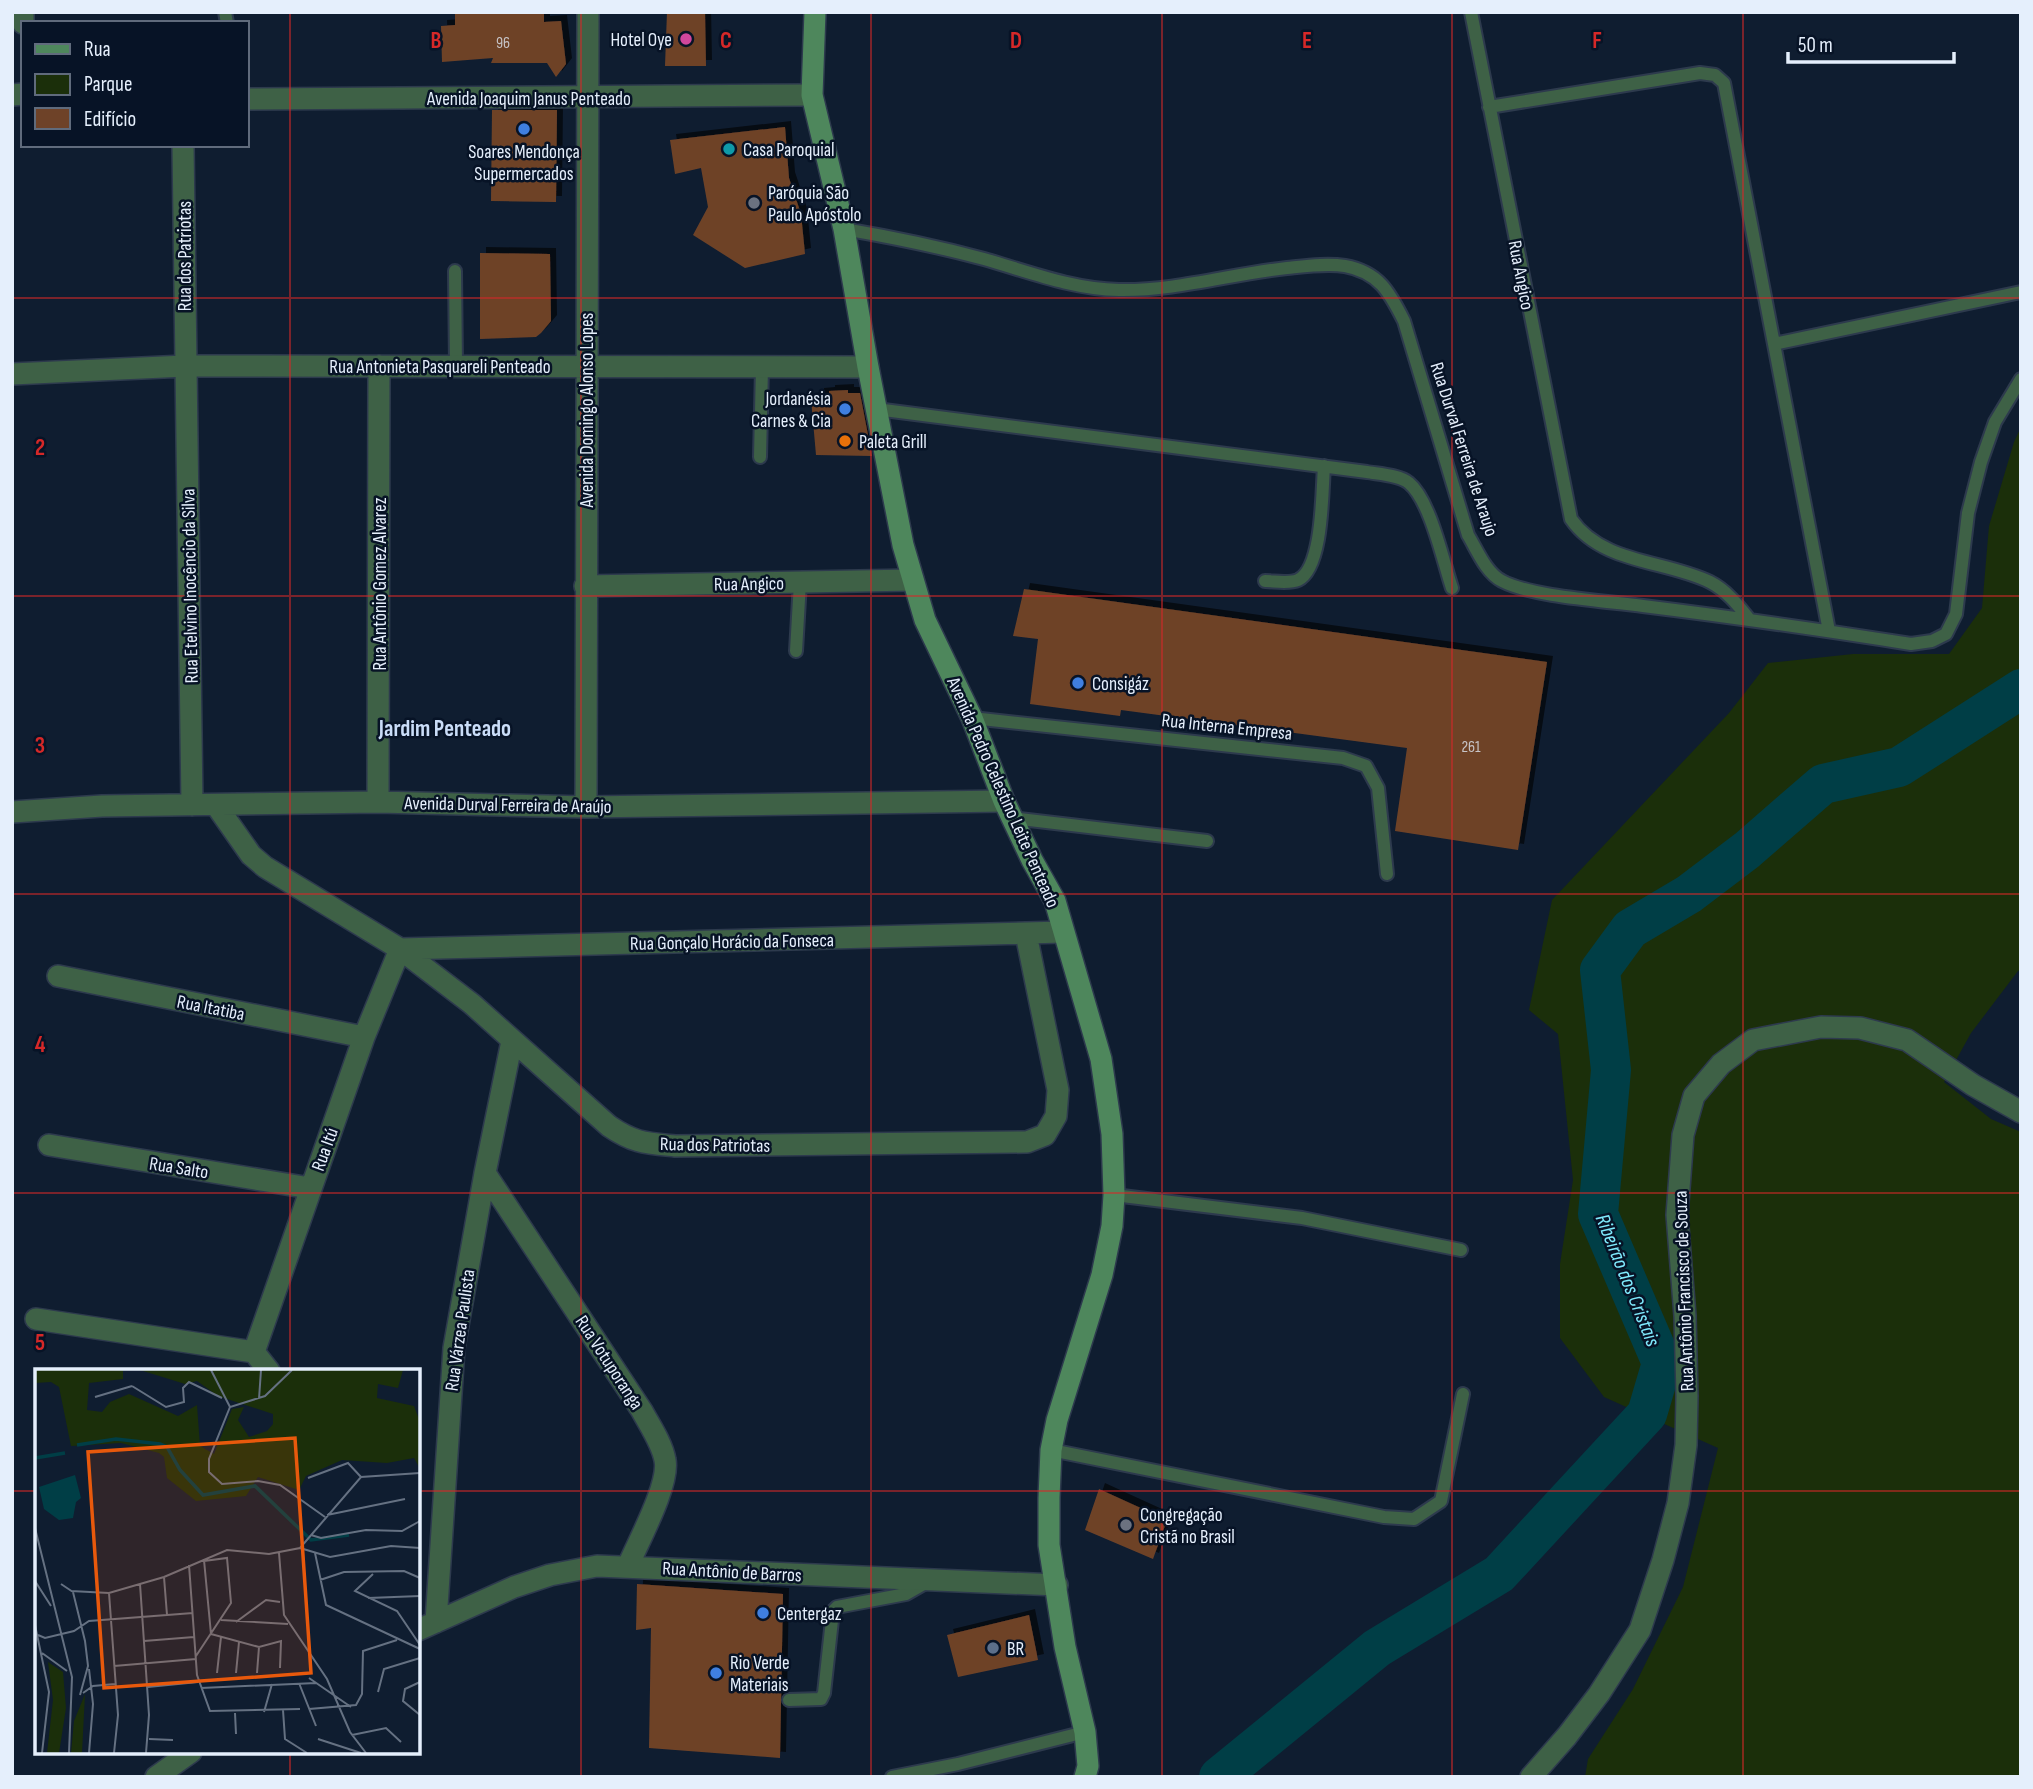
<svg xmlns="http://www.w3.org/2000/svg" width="2033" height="1789" viewBox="0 0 2033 1789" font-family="'Sofia Sans Condensed',sans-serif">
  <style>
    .green { fill: #1b2f0a }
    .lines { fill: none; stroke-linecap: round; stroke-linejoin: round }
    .river { stroke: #003e46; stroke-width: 40 }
    .building { fill: #6e4228; filter: url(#shadow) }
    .lane-casing { stroke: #2d3a4d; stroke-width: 16 }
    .street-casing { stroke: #2d3a4d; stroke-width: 24 }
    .secondary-casing { stroke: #2d3a4d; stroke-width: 24 }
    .lane { stroke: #3e6146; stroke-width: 12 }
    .street { stroke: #3e6146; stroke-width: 21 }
    .secondary { stroke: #4e875c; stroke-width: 21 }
    .grid { fill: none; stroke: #d62828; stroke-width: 2; stroke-opacity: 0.55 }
    .hotel-dot { fill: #d1479c; stroke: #071326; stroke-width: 2.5 }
    .shop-dot { fill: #3f7fe0; stroke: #071326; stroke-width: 2.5 }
    .culture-dot { fill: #0f9aa8; stroke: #071326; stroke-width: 2.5 }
    .worship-dot { fill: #6b7280; stroke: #071326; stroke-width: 2.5 }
    .food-dot { fill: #e8710a; stroke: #071326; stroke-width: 2.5 }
    .service-dot { fill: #5c6f8a; stroke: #071326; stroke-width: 2.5 }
    .labels { text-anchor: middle; stroke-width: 5; stroke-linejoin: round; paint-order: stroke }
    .number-label { font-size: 16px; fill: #c7c4c7 }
    .poi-label { font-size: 19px; fill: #e5effc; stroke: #071326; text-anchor: start }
    .street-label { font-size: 19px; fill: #e5effc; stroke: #071326 }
    .water-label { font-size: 21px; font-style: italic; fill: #7feafd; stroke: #071326 }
    .quarter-label { font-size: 23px; font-weight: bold; fill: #caddf8; stroke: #071326 }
    .inset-river { fill: none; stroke: #003e46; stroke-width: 3.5 }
    .inset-road { fill: none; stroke: #657182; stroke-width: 2 }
    .view { fill: #e8590c; fill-opacity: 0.15; stroke: #e8590c; stroke-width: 3.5 }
    .inset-edge { fill: none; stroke: #e5effc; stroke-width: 3.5 }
    .grid-label { font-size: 23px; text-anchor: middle; font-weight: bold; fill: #d62828; stroke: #071326; stroke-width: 5; stroke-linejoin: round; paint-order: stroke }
  </style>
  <defs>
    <filter id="shadow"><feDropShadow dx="6" dy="-6" stdDeviation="0" flood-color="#0009"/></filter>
  </defs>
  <rect width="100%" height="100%" fill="#0f1d30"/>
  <path class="green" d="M2021,427V970L2018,971L1971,1033L1944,1082L1991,1119L2021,1132V1777H1585L1588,1759L1633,1689L1683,1587L1718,1448L1604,1397L1560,1338V1264L1573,1180L1558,1034L1529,1010L1552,900L1729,713L1768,663L1853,654H1949L1982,608L1989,526L2014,442Z"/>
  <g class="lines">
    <path class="river" d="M1219,1777L1377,1648L1499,1574L1647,1414L1662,1363L1598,1214L1611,1070L1600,970L1630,929L1689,894L1747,850L1823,784L1899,767L2021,689"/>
  </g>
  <path class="building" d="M455,12H544V22L561,21L566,64L556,77L547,63H491L493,58L442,62L441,26L455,25Z
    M667,12H705L706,66H665Z
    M492,110H557L556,202L491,201Z
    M785,127L789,178L801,214L805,254L745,268L693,235L708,207L701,168L675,174L670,140Z
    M480,253L550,254L551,321L541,333L536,337L480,339Z
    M848,390V393H860L872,456L816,455L811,399L818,398V394L829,393V391Z
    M1024,589L1547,662L1518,850L1395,831L1407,748L1121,710L1120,716L1030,704L1038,639L1013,636Z
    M1099,1489L1167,1520L1153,1559L1085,1530Z
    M637,1584L783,1594L780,1758L649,1748L651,1628L636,1630Z
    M1029,1615L1038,1660L958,1677L947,1635Z"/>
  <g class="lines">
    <g class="lane-casing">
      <path id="lane" d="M225,12L227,23
        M1471,12L1571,519C1602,564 1665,560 1710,582C1726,590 1738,605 1749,619
        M1489,107L1700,73L1715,75L1724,83L1829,631
        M844,229C891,237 939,247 984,259C1029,272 1072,289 1119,290C1176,291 1231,274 1287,268C1306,266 1327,263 1345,266C1379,272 1390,293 1404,321L1468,535C1477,550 1486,573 1502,581C1532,597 1607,601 1643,606C1732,617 1822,630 1911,644L1932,641L1946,634L1956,614L1968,513L1981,462L1995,422L2021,379
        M455,271L456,366
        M1774,344L2021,292
        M876,409L1367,472C1378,474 1400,475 1409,483C1430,500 1443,561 1452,588
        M760,457L762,367
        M1265,581C1274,581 1289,584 1298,580C1323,568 1322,492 1324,466
        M796,651L800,582
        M972,718L1343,758L1366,766L1378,788L1387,874
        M1012,818L1207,841
        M1114,1195L1302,1218L1461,1250
        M1051,1450L1384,1517L1414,1519L1441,1501L1463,1394
        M789,1700L821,1699L824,1693L833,1611L837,1607L906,1594L927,1582
        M892,1777L958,1764L1085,1732"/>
    </g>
    <g class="street-casing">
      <path id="street" d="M23,12V23
        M12,95L23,94
        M247,99L812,95
        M183,145L192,805
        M12,374L185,366L868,367
        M585,586L913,580
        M378,802L379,366
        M216,805L251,855L265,867L400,949L472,1004L609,1126C634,1143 645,1143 675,1146L1027,1142L1045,1135L1056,1116L1058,1090L1026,934
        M586,807L588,12
        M12,812L102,806L378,802L586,807L1004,801
        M400,949L1063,932
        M58,976L364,1037
        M49,1145L310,1188
        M485,1173L642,1411C650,1426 662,1443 665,1460C670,1484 638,1542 628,1566
        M36,1319L254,1352L269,1371
        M254,1352L364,1037L400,949
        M436,1622L454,1348L485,1173L512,1041
        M418,1630L514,1587L550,1575L597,1566L1057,1585
        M156,1777L191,1752
        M1531,1777L1567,1736L1599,1694L1640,1630L1663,1560L1678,1503L1686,1445L1687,1396L1685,1316L1677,1215L1683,1135L1694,1096L1721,1064L1753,1040L1821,1027L1860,1028L1907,1040L1973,1085L2021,1112"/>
    </g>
    <g class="secondary-casing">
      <path id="secondary" d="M815,12L812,95L844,229L868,367L903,545L925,620L972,718L1004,801L1032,860L1055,901L1101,1059L1112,1134L1114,1195L1112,1226L1102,1275L1057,1420L1051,1450L1049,1498V1545L1065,1647L1085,1732L1088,1766L1085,1777"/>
    </g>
    <use href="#lane" class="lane"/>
    <use href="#street" class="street"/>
    <use href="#secondary" class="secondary"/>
  </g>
  <path class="grid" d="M290,12V1371M581,12V1777M871,12V1777M1162,12V1777M1452,12V1777M1743,12V1777M12,298H2021M12,596H2021M12,894H2021M12,1193H2021M12,1491H37M418,1491H2021M290,1752V1777"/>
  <circle class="hotel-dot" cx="686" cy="39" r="7"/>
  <g class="shop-dot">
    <circle cx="524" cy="129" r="7"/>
    <circle cx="845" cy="409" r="7"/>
    <circle cx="1078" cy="683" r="7"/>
    <circle cx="763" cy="1613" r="7"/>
    <circle cx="716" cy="1673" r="7"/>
  </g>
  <circle class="culture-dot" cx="729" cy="149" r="7"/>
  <g class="worship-dot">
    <circle cx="754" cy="203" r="7"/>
    <circle cx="1126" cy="1525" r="7"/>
  </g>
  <circle class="food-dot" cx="845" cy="441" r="7"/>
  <circle class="service-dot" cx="993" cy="1648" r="7"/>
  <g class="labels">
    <g class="number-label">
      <text x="503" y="48">96</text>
      <text x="1471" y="752">261</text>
    </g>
    <g class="poi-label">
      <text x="672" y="46" text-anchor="end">Hotel Oye</text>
      <text x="743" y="156">Casa Paroquial</text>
      <text x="524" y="158" text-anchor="middle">Soares Mendonça<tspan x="524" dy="22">Supermercados</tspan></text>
      <text x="768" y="199">Paróquia São<tspan x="768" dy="22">Paulo Apóstolo</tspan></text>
      <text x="831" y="405" text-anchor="end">Jordanésia<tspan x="831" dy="22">Carnes &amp; Cia</tspan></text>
      <text x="859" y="448">Paleta Grill</text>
      <text x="1092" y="690">Consigáz</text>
      <text x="1140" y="1521">Congregação<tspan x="1140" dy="22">Cristã no Brasil</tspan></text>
      <text x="777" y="1620">Centergaz</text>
      <text x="1007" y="1655">BR</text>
      <text x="730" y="1669">Rio Verde<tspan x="730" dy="22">Materiais</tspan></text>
    </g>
    <g class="street-label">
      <text x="529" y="105">Avenida Joaquim Janus Penteado</text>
      <text transform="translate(184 256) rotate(-90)" y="7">Rua dos Patriotas</text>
      <text transform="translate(1522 275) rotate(79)" y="7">Rua Angico</text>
      <text x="440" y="373">Rua Antonieta Pasquareli Penteado</text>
      <text transform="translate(586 410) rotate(-90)" y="7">Avenida Domingo Alonso Lopes</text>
      <text transform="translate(1465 449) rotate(72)" y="7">Rua Durval Ferreira de Araujo</text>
      <text transform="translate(749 583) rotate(-1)" y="7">Rua Angico</text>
      <text transform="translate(379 584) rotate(-90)" y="7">Rua Antônio Gomez Alvarez</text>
      <text transform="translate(189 586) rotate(-91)" y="7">Rua Etelvino Inocêncio da Silva</text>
      <text transform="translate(1227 726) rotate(6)" y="7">Rua Interna Empresa</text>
      <text transform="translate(1004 792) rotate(66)" y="7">Avenida Pedro Celestino Leite Penteado</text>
      <text transform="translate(508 804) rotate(1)" y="7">Avenida Durval Ferreira de Araújo</text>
      <text transform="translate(732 941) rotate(-1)" y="7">Rua Gonçalo Horácio da Fonseca</text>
      <text transform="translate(211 1007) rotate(11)" y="7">Rua Itatiba</text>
      <text transform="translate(715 1144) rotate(1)" y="7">Rua dos Patriotas</text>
      <text transform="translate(324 1149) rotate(-70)" y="7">Rua Itú</text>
      <text transform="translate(179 1167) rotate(9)" y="7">Rua Salto</text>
      <text transform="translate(1683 1291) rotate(-92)" y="7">Rua Antônio Francisco de Souza</text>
      <text transform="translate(459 1330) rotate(-82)" y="7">Rua Várzea Paulista</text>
      <text transform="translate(610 1362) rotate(57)" y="7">Rua Votuporanga</text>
      <text transform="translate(732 1571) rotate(3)" y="7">Rua Antônio de Barros</text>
    </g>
    <g class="water-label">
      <text transform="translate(1628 1280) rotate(68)" y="7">Ribeirão dos Cristais</text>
    </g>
    <g class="quarter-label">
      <text x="445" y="736">Jardim Penteado</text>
    </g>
  </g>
  <g transform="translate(35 1369)">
    <rect width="385" height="385" fill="#0f1d30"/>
    <path d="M0,1H88V10L54,14L52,41L67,43L75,33L94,25L143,47L162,36L165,77L179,85L197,40L209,38L203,51L214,68L232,62L238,55V45L183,27L162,12L150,15L105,1H368L363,19L343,15L342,29L379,37L385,53V100L379,89L352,94L307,91L271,107L264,121L223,108L211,127L161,132L132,109L129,88L124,84L86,74L36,77L24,18L16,13L0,14ZM13,293L28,303L31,339L24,384H12L18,331ZM50,325L47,384H36L39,352Z" fill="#1b2f0a"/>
    <path d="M40,106L46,129L41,133L38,149L24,151L9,140L4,118Z" fill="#003e46"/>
    <path class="inset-river" d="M42,76L81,70L125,75L132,78L145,101L168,126L220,117L276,171L314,166M0,89L30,84"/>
    <path class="inset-road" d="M176,1L195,38M257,1L230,27L195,38L174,90V103L187,115L223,112L245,116L290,148M97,17L131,38L149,33L148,19L154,13L187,29M60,28L97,17M224,30L226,1M273,109L313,94L326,108M292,146L370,130M0,159L37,308L34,384M276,166L286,169L331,161L367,162L385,152M265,179L295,188L356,177L385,179M244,184L249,246L292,310L315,363L331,384M280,184L291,236L385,280M169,191L176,265M154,196L162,306L175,342L265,340M338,205L320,222L362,242L385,276M129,208L132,246M285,211L309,203L369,202L385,209M0,212L16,237M26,215L38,223L50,272L53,297L45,326M105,215L114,346L111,384M36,222L74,224L129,208L192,181L234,185L265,179L326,108L385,104M74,224L83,346L79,384M333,229L385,227M186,251L253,255M201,253L231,231L245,233M0,256L14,323L7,384M176,265L224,278L246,272L245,299M3,266L10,269L39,262L54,252L158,244M109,272L159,268M7,284L32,302M161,287L196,234L192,189L169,192M79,297L161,290M182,304L186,268M201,304L204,273M222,304L224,278M274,309L316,338M385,313L370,320L368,332L385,346M264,314L281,357M113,318L163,313M166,319L281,314M343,323L349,300L385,289M48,324L58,317L80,315M274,340L321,336L327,325L328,282L362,271M248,341L250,370L272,384M229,343L237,315M200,344L201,365M317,366L351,359L366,373M114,370L138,371M283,370L326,384M54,384L58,335L54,300"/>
    <path class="view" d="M260,69L276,304L69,319L53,83Z"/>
    <rect width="385" height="385" class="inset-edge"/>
  </g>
  <g class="grid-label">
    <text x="436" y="48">B</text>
    <text x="726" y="48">C</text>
    <text x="1016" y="48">D</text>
    <text x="1307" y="48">E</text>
    <text x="1597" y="48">F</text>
    <text x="40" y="455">2</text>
    <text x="40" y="753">3</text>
    <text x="40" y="1052">4</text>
    <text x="40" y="1350">5</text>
  </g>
  <rect width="2033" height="1789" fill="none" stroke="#e5effc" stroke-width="28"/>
  <rect x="21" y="21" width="228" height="126" fill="#071326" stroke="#606b7c" stroke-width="2"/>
  <rect x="35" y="44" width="35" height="10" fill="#4e875c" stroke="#606b7c" stroke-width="2"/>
  <text x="84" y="56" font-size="21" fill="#e5effc">Rua</text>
  <rect x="35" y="74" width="35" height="21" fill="#1b2f0a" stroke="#606b7c" stroke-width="2"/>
  <text x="84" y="91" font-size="21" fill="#e5effc">Parque</text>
  <rect x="35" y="108" width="35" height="21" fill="#6e4228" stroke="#606b7c" stroke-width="2"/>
  <text x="84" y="126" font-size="21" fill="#e5effc">Edifício</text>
  <path d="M1788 52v10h166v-10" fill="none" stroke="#e5effc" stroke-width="3.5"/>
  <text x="1798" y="52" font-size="21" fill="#e5effc" stroke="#071326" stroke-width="5" paint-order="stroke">50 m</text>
</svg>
